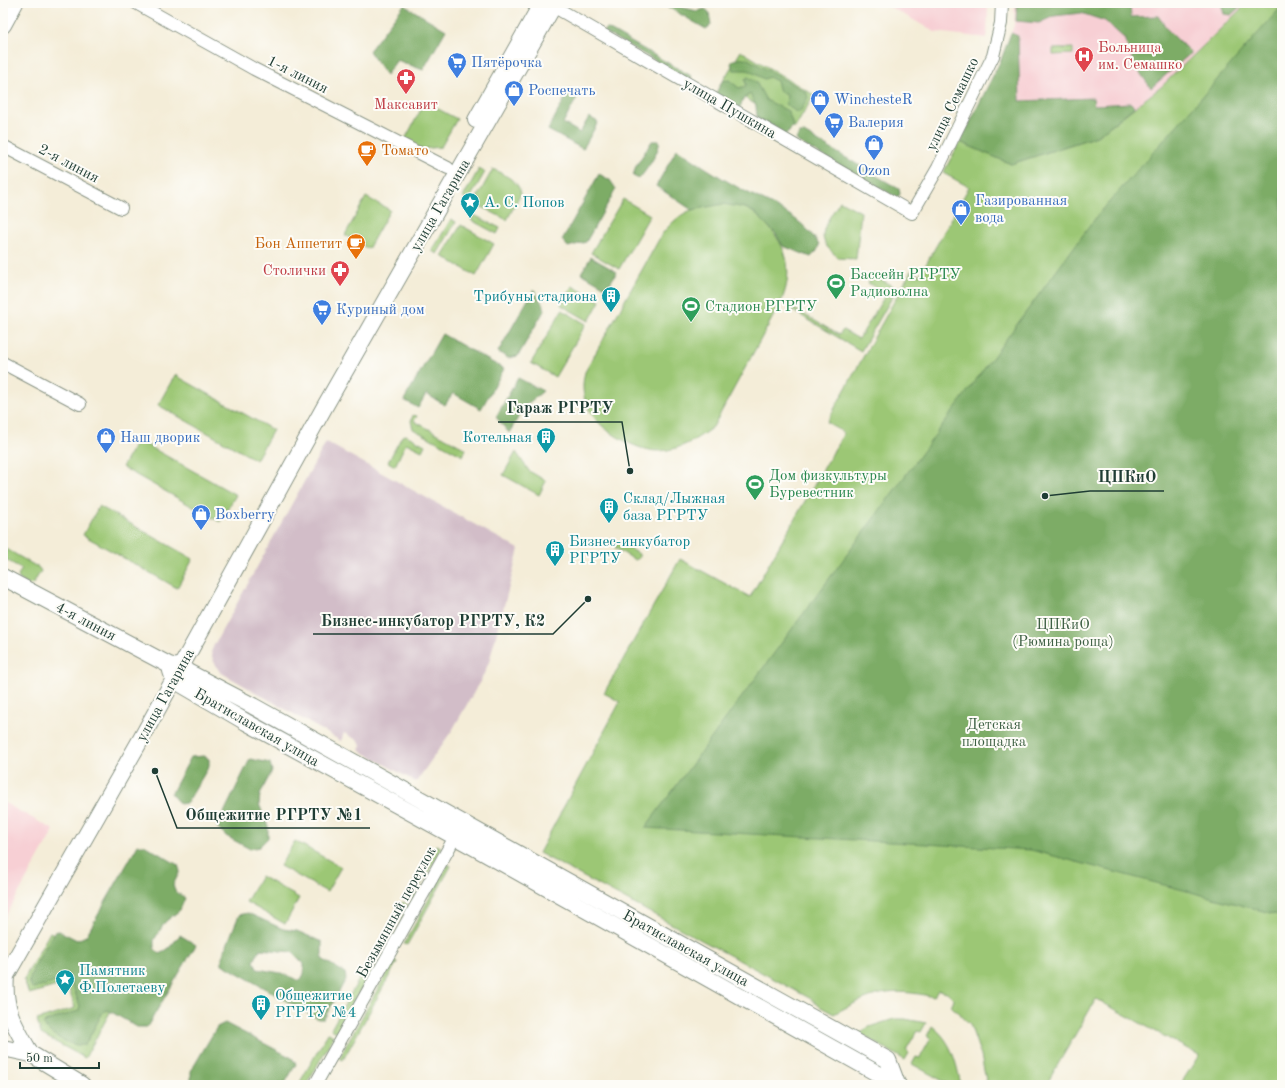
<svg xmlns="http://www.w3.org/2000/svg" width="1285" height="1088" viewBox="0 0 1285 1088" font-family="'Old Standard TT',serif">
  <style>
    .built { fill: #f7cfd4 }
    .industrial { fill: #d2bdc8 }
    .green { fill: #9cc774; stroke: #5e8254 }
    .forest { fill: #7dac66; stroke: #4e744d; fill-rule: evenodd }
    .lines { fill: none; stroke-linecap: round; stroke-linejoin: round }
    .street-casing { stroke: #8a9586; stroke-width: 14 }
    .secondary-casing { stroke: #8a9586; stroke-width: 18 }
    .street { stroke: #fff; stroke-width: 12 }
    .secondary { stroke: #fff; stroke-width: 16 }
    .labels { text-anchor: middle; stroke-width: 4; stroke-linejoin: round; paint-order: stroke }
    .health-label { font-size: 15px; fill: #be3a42; stroke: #fdfcf7; text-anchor: start }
    .shop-label { font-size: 15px; fill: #366cbe; stroke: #fdfcf7; text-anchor: start }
    .street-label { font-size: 15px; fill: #1f3d34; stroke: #fdfcf7 }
    .food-label { font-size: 15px; fill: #c56008; stroke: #fdfcf7; text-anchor: start }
    .culture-label { font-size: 15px; fill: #0d838f; stroke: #fdfcf7; text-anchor: start }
    .leisure-label { font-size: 15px; fill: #27864d; stroke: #fdfcf7; text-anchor: start }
    .park-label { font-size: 15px; fill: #3e6044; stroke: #fdfcf7 }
    .leader { fill: none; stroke: #1f3d34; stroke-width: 1.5 }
    .callout-dot { fill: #1f3d34; stroke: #fdfcf7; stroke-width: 1.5 }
    .callout-label { font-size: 16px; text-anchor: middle; font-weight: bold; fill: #1f3d34; stroke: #fdfcf7; stroke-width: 4; stroke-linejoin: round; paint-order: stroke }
  </style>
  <rect width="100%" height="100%" fill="#fdfcf7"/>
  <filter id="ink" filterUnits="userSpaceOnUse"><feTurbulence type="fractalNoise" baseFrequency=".025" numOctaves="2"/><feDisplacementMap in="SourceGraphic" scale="8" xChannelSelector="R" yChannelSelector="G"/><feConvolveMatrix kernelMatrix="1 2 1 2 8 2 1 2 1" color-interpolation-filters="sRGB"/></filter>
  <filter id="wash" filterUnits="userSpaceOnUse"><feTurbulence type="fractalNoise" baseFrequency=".012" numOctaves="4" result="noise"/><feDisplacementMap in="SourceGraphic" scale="16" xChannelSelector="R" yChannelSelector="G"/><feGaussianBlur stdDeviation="0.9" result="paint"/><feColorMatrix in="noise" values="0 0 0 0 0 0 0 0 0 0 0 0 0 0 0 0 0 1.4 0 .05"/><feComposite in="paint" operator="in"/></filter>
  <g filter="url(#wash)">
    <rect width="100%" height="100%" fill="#f4edd8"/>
    <path class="built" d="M883,3H988L987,38L935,32Z
      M1015,3H1247L1161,87L1097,136L960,142L1001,60L1014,25Z
      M3,802L54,830L3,921Z"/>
    <path class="industrial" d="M326,442L519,549L489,662L482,678L453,729L416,782L359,750L361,746L359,741L344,733L341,741L220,672L213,660L211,652L214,645Z"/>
    <path class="green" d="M1247,3H1282V1085H1180L1199,1055L1096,999L1046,1085H987L981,1056L970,1024L951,1006L954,999L947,992L938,990L934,997C890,987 872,993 834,1014L817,1005L813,1000L539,853L620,702L604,693L680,559L750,597L844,433L827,422L911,271L920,275L969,187L943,173L960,142L1011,164L1097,136L1161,87Z
      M1073,48V54L1053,55V49Z
      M741,51L814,95L795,128L721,84Z
      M425,102L457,119L441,147L421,149L404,141Z
      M479,169L485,172L469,200L463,197Z
      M493,169C504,175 518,180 521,193L507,220L474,203Z
      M366,197L390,210L368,249L345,235Z
      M623,199L650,215L619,269L591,253Z
      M840,201L861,212L856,259L837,258C834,252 827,249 825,243C818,230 833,213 840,201Z
      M723,204C744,205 751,209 766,224C788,247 794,272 781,302L713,427C697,439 679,451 658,451C648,451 637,447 629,443C599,429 576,406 585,372L662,234C681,211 694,206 723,204Z
      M474,215L500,228L497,234L471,220Z
      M451,219L456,222L437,254L432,251Z
      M461,225L494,244L476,276L442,256Z
      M874,275L897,289L861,351L790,309V306L839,335L843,330L859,339L886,294L868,283Z
      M572,286L600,301L589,321L561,305Z
      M562,310L586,324L555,377L531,363Z
      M175,375L273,430L256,460L158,405Z
      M413,415L417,416L414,421L466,449L463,456L413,429L411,421Z
      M406,435L425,445L422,451L406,443L395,466L388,462L402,436Z
      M138,440L236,495L220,522L122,467Z
      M516,452L529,471L546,481L539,495L503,475Z
      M99,506L193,559L177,588L83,535Z
      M618,541L639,554V558L635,560L615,548Z
      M3,547L39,568L41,571L33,584L28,585L19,579L18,575L22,569L3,558Z
      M295,841L341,867L327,892L280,866Z
      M436,845L442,848L413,899L407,896Z
      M448,864L451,866L407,945L404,944Z
      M261,876L299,898L285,924L246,902Z
      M403,902L408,905L337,1032L331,1029L366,967L369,968L387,937L384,935Z
      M50,932L130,976L85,1058L41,1034L37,1020L75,1008L67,983L29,994L24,979Z
      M394,960L397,962L343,1060L339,1058Z
      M894,1019H905L926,1023L921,1032L917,1031L906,1050L909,1053L905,1060L859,1033L869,1027Z
      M932,1026C952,1041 956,1062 961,1085H950L912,1064L916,1057L920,1058L931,1038L927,1036Z
      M328,1033L334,1036L306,1085L300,1082Z"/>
    <path class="forest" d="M661,3H675L680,7L697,11L705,9L709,12L711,25L706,29Z
      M1017,3H1130L1131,17L1158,16L1168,30L1191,53L1151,88L1135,66L1124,38L1105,21L1081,13L1054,16L1039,23L1016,21Z
      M1221,3H1244L1231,15L1224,14Z
      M404,5L446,30L423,70L397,60L386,75L369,51Z
      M1282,6V916L1031,850L645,828L1097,216Z
      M606,29H608L691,76L692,78L690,80L604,32Z
      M1011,33L1018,36L1020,101L1093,98L1094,105L1131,103L1134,107L1097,136L1011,164L960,142L1001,60Z
      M746,58L806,92L808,97L800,112H796L786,104L787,95L780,92L777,81L769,77L764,79L748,70H734L731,64L733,60Z
      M748,77L756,82L766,100L788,111L793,125L789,132L784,135L757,118L756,106L750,94L744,98L739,109L715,95L722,81L729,80L739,88L746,86L745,79Z
      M570,89L579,94L563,123L580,133L589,117L598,122L583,149L548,130Z
      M800,133H804L899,189L900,194L897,198L798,142L796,139Z
      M652,141H659C661,150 645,172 639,179L633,176L636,166Z
      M677,149C697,162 717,176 739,188C768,204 802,215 819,245L817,251L811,257L783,246L776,234L755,213L746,208L723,204L692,210L656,186Z
      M599,174L610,180L616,189L586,242L568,247L562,240Z
      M591,257L617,272L607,288L581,273Z
      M534,289L545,309L518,356L508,358L498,352Z
      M442,334L504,369L481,409L453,393L445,405L426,394L418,408L404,400Z
      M518,378L543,391L525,406L509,433L496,417Z
      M204,756L209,759V766L187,803L180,804L171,794L191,757Z
      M250,759L270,763L272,771L260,794L259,804L268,826V838L259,847L250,849L226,836L217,827Z
      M138,845H144L178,865L180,871L173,885L176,892L185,898L180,910L165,922L154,940V948L160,954L169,948L180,935L196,945L147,1027H137L108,1010L103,1012L85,1045C72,1047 52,1036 44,1026V1022L78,1011L80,1006L70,980L67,978L36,988H32L29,981L33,969L54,932L59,931L77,940L86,936Z
      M248,913L283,929L297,931L322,942V959L345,973L346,979L324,1019H318L222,964V957L239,915ZM260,949L292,952L304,964V974L300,981L281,973L257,969L254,961Z
      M225,1023L292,1058L296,1064L284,1085H197L191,1082V1071L217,1027Z"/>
  </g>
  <g filter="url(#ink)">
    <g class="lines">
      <g class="street-casing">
        <path id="street" d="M136,3L254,69L448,168
          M553,6L912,213L938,168L993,56L1001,23L1002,3
          M3,146L121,208
          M3,363L80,404
          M315,1085L459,830"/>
      </g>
      <g class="secondary-casing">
        <path id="secondary" d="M3,25L15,3
          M476,120L542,3
          M3,577L169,665L180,668L253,706L888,1060L897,1084
          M171,671L174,680L246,722L472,846L898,1085
          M6,976C3,1009 15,1027 31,1054
          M3,981L141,739L325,406L555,3
          M3,1048L31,1054L82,1085"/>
      </g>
      <use href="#street" class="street"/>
      <use href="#secondary" class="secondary"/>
    </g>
  </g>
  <defs>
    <g id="hospital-pin" transform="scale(1)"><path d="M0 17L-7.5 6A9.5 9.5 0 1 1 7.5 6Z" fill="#e0444e" stroke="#fdfcf7"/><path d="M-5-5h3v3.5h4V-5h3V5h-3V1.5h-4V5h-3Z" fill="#fff"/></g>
    <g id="supermarket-pin" transform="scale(1)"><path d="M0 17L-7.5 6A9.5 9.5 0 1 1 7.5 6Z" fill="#3f7fe0" stroke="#fdfcf7"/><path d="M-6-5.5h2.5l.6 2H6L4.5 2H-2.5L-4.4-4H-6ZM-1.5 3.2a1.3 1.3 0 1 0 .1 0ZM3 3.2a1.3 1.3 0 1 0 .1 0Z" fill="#fff"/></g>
    <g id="pharmacy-pin" transform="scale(1)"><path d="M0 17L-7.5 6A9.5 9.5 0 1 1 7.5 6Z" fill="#e0444e" stroke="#fdfcf7"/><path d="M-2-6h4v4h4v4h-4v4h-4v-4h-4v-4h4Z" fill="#fff"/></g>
    <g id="shop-pin" transform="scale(1)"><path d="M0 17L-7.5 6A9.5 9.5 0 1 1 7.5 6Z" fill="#3f7fe0" stroke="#fdfcf7"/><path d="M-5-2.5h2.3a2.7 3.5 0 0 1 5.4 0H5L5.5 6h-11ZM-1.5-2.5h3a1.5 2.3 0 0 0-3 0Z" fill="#fff"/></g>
    <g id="cafe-pin" transform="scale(1)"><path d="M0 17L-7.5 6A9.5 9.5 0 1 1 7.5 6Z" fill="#e8710a" stroke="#fdfcf7"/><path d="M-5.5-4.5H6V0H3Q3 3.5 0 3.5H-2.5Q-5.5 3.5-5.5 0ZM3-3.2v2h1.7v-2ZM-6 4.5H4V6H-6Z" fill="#fff"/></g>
    <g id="sight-pin" transform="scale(1)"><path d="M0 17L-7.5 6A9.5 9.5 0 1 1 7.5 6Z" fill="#0f9aa8" stroke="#fdfcf7"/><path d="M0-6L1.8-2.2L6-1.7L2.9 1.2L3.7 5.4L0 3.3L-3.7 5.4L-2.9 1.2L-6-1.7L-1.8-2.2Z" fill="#fff"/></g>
    <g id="stadium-pin" transform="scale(1)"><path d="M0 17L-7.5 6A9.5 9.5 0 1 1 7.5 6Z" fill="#2e9e5b" stroke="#fdfcf7"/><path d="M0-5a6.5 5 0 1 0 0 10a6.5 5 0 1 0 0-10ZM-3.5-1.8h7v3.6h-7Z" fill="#fff"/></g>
    <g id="building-pin" transform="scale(1)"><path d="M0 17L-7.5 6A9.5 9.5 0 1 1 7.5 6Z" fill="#0f9aa8" stroke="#fdfcf7"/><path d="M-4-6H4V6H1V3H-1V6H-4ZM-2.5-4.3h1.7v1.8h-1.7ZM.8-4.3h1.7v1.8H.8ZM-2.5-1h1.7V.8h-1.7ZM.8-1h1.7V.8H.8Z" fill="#fff"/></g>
  </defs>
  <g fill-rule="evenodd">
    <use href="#hospital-pin" x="1084" y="56"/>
    <use href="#supermarket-pin" x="457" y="62"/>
    <use href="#pharmacy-pin" x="406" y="78"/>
    <use href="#shop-pin" x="514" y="90"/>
    <use href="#shop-pin" x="820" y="99"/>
    <use href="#supermarket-pin" x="834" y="122"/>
    <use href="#shop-pin" x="874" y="144"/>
    <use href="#cafe-pin" x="367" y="150"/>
    <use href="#sight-pin" x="470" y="202"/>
    <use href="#shop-pin" x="961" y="209"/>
    <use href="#cafe-pin" x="356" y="243"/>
    <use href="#pharmacy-pin" x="340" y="270"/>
    <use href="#stadium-pin" x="836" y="283"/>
    <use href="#building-pin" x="611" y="296"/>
    <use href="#stadium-pin" x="691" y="306"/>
    <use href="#supermarket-pin" x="322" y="309"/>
    <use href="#shop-pin" x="106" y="437"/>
    <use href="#building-pin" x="546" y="437"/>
    <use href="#stadium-pin" x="755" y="484"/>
    <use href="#building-pin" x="609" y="507"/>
    <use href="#shop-pin" x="201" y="514"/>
    <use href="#building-pin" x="555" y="550"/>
    <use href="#sight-pin" x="65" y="979"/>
    <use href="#building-pin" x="261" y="1004"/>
  </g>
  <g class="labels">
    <g class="health-label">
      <text x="1098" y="52">Больница<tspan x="1098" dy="17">им. Семашко</tspan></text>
      <text x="406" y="109" text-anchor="middle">Максавит</text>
      <text x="326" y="275" text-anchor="end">Столички</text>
    </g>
    <g class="shop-label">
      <text x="471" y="67">Пятёрочка</text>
      <text x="528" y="95">Роспечать</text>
      <text x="834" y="104">WinchesteR</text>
      <text x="848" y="127">Валерия</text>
      <text x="874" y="175" text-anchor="middle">Ozon</text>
      <text x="975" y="205">Газированная<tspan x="975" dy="17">вода</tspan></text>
      <text x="336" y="314">Куриный дом</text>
      <text x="120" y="442">Наш дворик</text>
      <text x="215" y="519">Boxberry</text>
    </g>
    <g class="street-label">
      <text transform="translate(298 74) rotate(27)" y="5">1-я линия</text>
      <text transform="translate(952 104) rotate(-64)" y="5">улица Семашко</text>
      <text transform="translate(730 108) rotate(30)" y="5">улица Пушкина</text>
      <text transform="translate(69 163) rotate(28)" y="5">2-я линия</text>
      <text transform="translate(440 205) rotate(-60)" y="5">улица Гагарина</text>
      <text transform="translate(86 621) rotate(28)" y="5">4-я линия</text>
      <text transform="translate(165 695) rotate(-61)" y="5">улица Гагарина</text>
      <text transform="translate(257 727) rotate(30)" y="5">Братиславская улица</text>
      <text transform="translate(396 912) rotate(-61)" y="5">Безымянный переулок</text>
      <text transform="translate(686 948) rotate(29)" y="5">Братиславская улица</text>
    </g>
    <g class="food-label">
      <text x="381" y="155">Томато</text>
      <text x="342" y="248" text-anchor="end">Бон Аппетит</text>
    </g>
    <g class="culture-label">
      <text x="484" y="207">А. С. Попов</text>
      <text x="597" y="301" text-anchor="end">Трибуны стадиона</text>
      <text x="532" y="442" text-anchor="end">Котельная</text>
      <text x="623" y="503">Склад/Лыжная<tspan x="623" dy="17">база РГРТУ</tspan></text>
      <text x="569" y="546">Бизнес-инкубатор<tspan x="569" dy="17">РГРТУ</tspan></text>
      <text x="79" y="975">Памятник<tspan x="79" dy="17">Ф.Полетаеву</tspan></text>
      <text x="275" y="1000">Общежитие<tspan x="275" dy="17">РГРТУ №4</tspan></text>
    </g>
    <g class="leisure-label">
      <text x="850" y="279">Бассейн РГРТУ<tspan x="850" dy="17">Радиоволна</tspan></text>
      <text x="705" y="311">Стадион РГРТУ</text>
      <text x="769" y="480">Дом физкультуры<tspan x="769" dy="17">Буревестник</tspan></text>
    </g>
    <g class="park-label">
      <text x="1063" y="629">ЦПКиО<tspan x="1063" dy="17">(Рюмина роща)</tspan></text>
      <text x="994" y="729">Детская<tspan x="994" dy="17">площадка</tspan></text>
    </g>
  </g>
  <path class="leader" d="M630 471L622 422H498M1045 496L1090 491H1164M588 599L553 634H313M155 771L177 828H370"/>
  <g class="callout-dot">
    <circle cx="630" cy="471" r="4"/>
    <circle cx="1045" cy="496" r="4"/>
    <circle cx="588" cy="599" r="4"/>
    <circle cx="155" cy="771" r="4"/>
  </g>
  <g class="callout-label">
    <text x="560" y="413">Гараж РГРТУ</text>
    <text x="1127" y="482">ЦПКиО</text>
    <text x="433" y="626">Бизнес-инкубатор РГРТУ, К2</text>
    <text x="274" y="820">Общежитие РГРТУ №1</text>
  </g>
  <rect width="1285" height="1088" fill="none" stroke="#fdfcf7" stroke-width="16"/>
  <path d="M20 1062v6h79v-6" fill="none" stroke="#1f3d34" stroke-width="2"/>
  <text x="26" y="1062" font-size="12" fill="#1f3d34" stroke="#fdfcf7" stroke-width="3" paint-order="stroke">50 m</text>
</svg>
